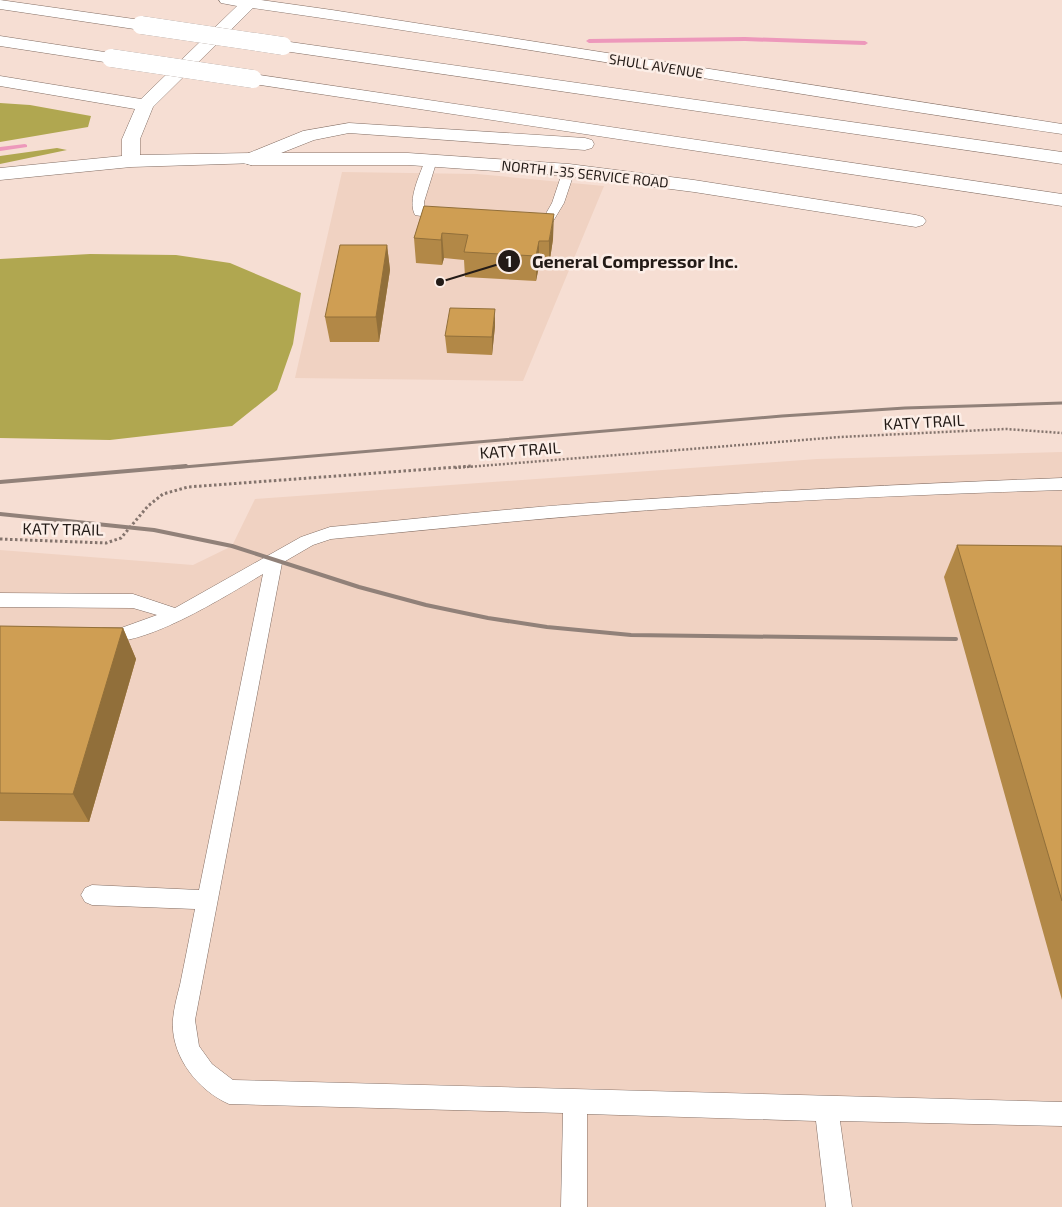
<svg xmlns="http://www.w3.org/2000/svg" width="1062" height="1207" viewBox="0 0 1062 1207" font-family="'Exo 2',sans-serif">
  <style>
    .built { fill: #f0d2c2 }
    .forest { fill: #b0a750 }
    .lines { fill: none; stroke-linecap: round; stroke-linejoin: round }
    .stream { fill: #ed98bb; fill-rule: evenodd }
    .lane-casing { stroke: #836e64; stroke-width: 1 }
    .street-casing { stroke: #836e64; stroke-width: 1 }
    .secondary-casing { stroke: #836e64; stroke-width: 1 }
    .highway-casing { stroke: #836e64; stroke-width: 1 }
    .path-far1 { stroke: #84746d; stroke-width: 2.5; stroke-dasharray: 2 2; stroke-linecap: butt }
    .path { stroke: #84746d; stroke-width: 3; stroke-dasharray: 2.5 2.5; stroke-linecap: butt }
    .lane { fill: #fff; fill-rule: evenodd }
    .street { fill: #fff; fill-rule: evenodd }
    .secondary { fill: #fff; fill-rule: evenodd }
    .highway { fill: #fff; fill-rule: evenodd }
    .rail-far1 { stroke: #918179; stroke-width: 3 }
    .rail { stroke: #918179; stroke-width: 4 }
    .highway-bridge-casing { stroke: #836e64; stroke-width: 18; stroke-linecap: butt }
    .highway-bridge { stroke: #fff; stroke-width: 18 }
    .wall { fill: #b28847 }
    .shaded-wall { fill: #916f3a }
    .building { fill: #cf9e53; stroke: #916f3a }
    .labels { text-anchor: middle; stroke-width: 5; stroke-linejoin: round; paint-order: stroke }
    .far-street-label { font-size: 14px; fill: #231b17; stroke: #fceee7 }
    .street-label { font-size: 16px; fill: #231b17; stroke: #fceee7 }
    .leader { fill: none; stroke: #231b17; stroke-width: 2 }
    .callout-dot { fill: #231b17; stroke: #fceee7; stroke-width: 2 }
    .mark-label { font-size: 15px; text-anchor: middle; font-weight: bold; fill: #fff }
    .callout-label { font-size: 18px; text-anchor: middle; font-weight: bold; fill: #231b17; stroke: #fceee7; stroke-width: 5; stroke-linejoin: round; paint-order: stroke }
  </style>
  <rect width="100%" height="100%" fill="#f6ded3"/>
  <path class="built" d="M342,172L477,174L604,186L523,381L295,378Z
    M1062,452V1207H0V550L193,565L232,546L255,499L817,459Z"/>
  <path class="forest" d="M0,103L30,105L91,116L88,127L0,142Z
    M57,148L67,150L0,164V156Z
    M90,254L176,255L230,263L301,293L293,344L277,390L232,426L110,440L0,438V259Z"/>
  <g class="lines">
    <path class="stream" d="M745,37L865,41L868,43L865,45L745,41L589,43L586,41L589,39Z
      M25,144L27,145V147L0,151V147Z"/>
    <g class="lane-casing">
      <path id="lane" d="M431,156L437,160L424,202L425,209L448,213L450,216L444,220L415,215C407,200 420,175 425,160Z
        M569,166L575,170L564,203L552,223L528,225L527,222L528,219L544,217L552,203L563,170Z
        M1062,478V490C903,495 745,502 587,515C502,522 416,531 331,539L313,545L282,563L195,1020L199,1046L212,1064L233,1080L1062,1102V1126L840,1121L852,1207H826L816,1121L587,1114V1207H561L563,1113L229,1104C197,1090 170,1055 173,1019C174,1008 177,996 180,985C185,960 190,935 195,909L92,905L85,902L81,895L85,888L92,885L199,890L263,574C227,595 137,653 97,640L94,635L97,630L103,628H121L157,615L133,608L0,607V593L133,594L175,608L301,537L330,527C417,519 503,509 590,503C747,492 904,484 1062,478Z"/>
    </g>
    <g class="street-casing">
      <path id="street" d="M251,153H408L569,164L694,180L916,215L923,217L926,221L923,225L916,227L694,192L569,176L408,165H251L244,163L242,159L244,155Z"/>
    </g>
    <g class="secondary-casing">
      <path id="secondary" d="M219,0H261L332,10L1062,124V134C792,95 523,46 253,8L153,107L140,139V155L251,153L258,155L260,159L258,163L131,167L0,180V168L122,156V139L135,109L0,86V76L141,99L237,6L221,3Z"/>
    </g>
    <g class="highway-casing">
      <path id="highway" d="M0,0L141,20L147,22L149,25L147,28L141,30L0,9Z
        M0,36L111,53L117,54L119,58L117,62L111,63L0,46Z
        M283,41L1062,152V164L277,50L275,46L277,42Z
        M253,74L1062,194V206L247,83L244,79L247,75Z
        M349,123L585,138L592,140L594,144L592,148L585,150L349,133L314,140L251,165L244,163L242,159L244,155L303,131Z"/>
    </g>
    <path class="path-far1" d="M455,468L840,437L1006,429L1062,433"/>
    <path class="path" d="M0,539L106,543L121,538L148,506L163,494L188,487L471,466"/>
    <use href="#lane" class="lane"/>
    <use href="#street" class="street"/>
    <use href="#secondary" class="secondary"/>
    <use href="#highway" class="highway"/>
    <path class="rail-far1" d="M172,468L782,416L905,408L1062,403"/>
    <path class="rail" d="M0,482L186,466
      M0,514L154,530L232,546L359,587L426,605L488,618L547,627L631,635L956,639"/>
    <g class="highway-bridge-casing">
      <path id="highway-bridge" d="M141,25L283,46
        M111,58L253,79"/>
    </g>
    <use href="#highway-bridge" class="highway-bridge"/>
  </g>
  <path class="wall" d="M424,206L553,239L549,266H539L536,281L465,277L464,260L444,258L442,265L416,263L414,238Z
    M387,245L390,270L379,342H330L325,317Z
    M495,326L492,355L447,353L445,336Z
    M957,545L1062,546V1000L944,577Z
    M0,626L123,628L136,659L89,822L0,821Z"/>
  <path class="shaded-wall" d="M554,214L553,239L549,266V241Z
    M442,233L444,258L442,265L441,240Z
    M539,241V266L536,281V256Z
    M387,245L390,270L379,342L376,317Z
    M495,309V326L492,355V337Z
    M123,628L136,659L89,822L73,794Z"/>
  <path class="building" d="M424,206L554,214L549,241H539L536,256L464,252L468,235L442,233L441,240L414,238Z
    M340,245H387L376,317H325Z
    M450,308L495,309L492,337L445,336Z
    M957,545L1062,546V901Z
    M0,626L123,628L73,794L0,793Z"/>
  <g class="labels">
    <g class="far-street-label">
      <text transform="translate(656 66) rotate(9)" y="5">SHULL AVENUE</text>
      <text transform="translate(585 174) rotate(6)" y="5">NORTH I-35 SERVICE ROAD</text>
    </g>
    <g class="street-label">
      <text transform="translate(924 422) rotate(-3)" y="6">KATY TRAIL</text>
      <text transform="translate(520 450) rotate(-4)" y="6">KATY TRAIL</text>
      <text transform="translate(63 529) rotate(1)" y="6">KATY TRAIL</text>
    </g>
  </g>
  <path class="leader" d="M440 282L509 261"/>
  <g class="callout-dot">
    <circle cx="440" cy="282" r="5"/>
    <circle cx="509" cy="261" r="12"/>
  </g>
  <g class="mark-label">
    <text x="509" y="267">1</text>
  </g>
  <g class="callout-label">
    <text x="635" y="268">General Compressor Inc.</text>
  </g>
</svg>
